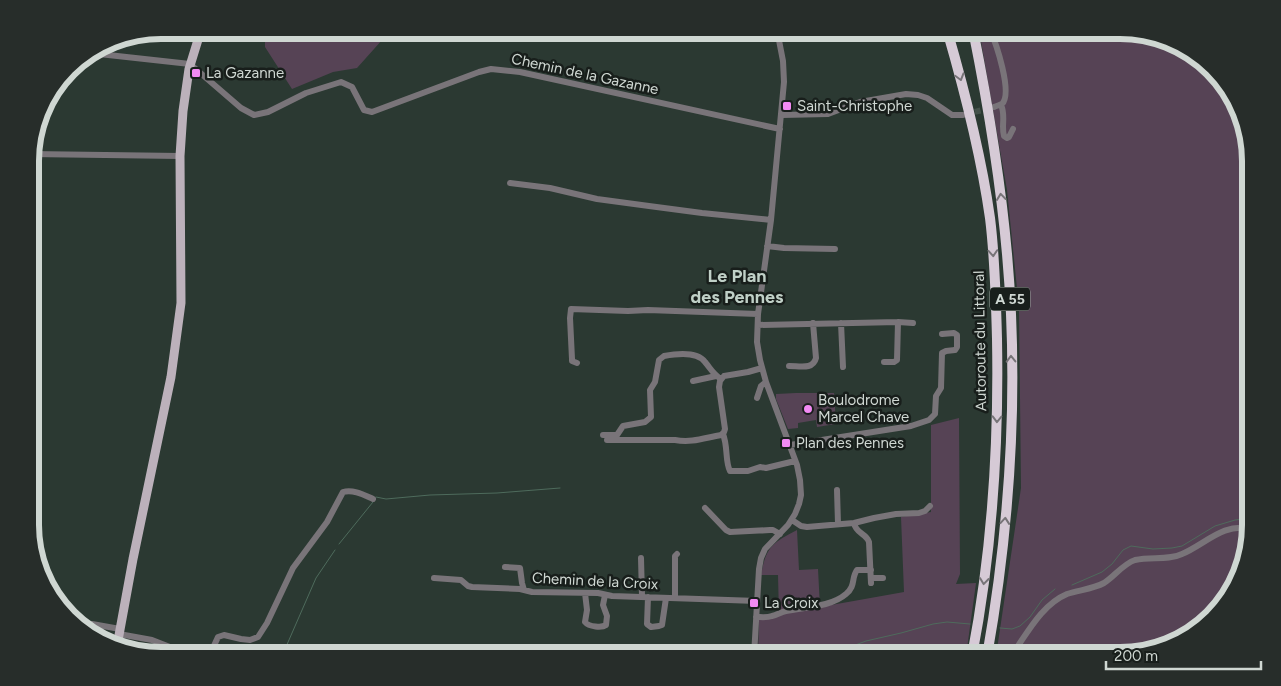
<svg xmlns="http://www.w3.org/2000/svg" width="1281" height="686" viewBox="0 0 1281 686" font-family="Figtree,sans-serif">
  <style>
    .green { fill: #564355 }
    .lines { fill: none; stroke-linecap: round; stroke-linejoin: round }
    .stream { stroke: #4e6b5c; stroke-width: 1 }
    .minor-tunnel { stroke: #44514a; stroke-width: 6; stroke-dasharray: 6 3; stroke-linecap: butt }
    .minor { stroke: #797479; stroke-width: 6 }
    .major { stroke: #bcb1bb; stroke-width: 9 }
    .highway { stroke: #d6cad6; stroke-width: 10 }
    .oneway { stroke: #777478 }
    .poi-dot { fill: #f28af3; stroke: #181e1b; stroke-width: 2 }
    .labels { text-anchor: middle; stroke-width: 5; stroke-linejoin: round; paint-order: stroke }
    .shield { fill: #181e1b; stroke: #98a09b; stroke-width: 1 }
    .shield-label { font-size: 14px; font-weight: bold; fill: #cfd7d2 }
    .poi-label { font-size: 15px; fill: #cfd7d2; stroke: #181e1b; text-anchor: start }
    .street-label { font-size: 15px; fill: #cfd7d2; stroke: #181e1b }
    .quarter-label { font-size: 18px; font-weight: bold; fill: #c0d0c7; stroke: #181e1b }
    .rim { fill: none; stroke: #cfd7d2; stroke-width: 6 }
  </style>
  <rect width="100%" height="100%" fill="#2b3932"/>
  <path class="green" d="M265,30H391L357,68L333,72L292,89L265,47Z
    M979,30H1121L1179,44L1229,88L1250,144L1251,526L1237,583L1193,634L1129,656H996L1021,488L1019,308L1007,190Z
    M796,393H834L836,424L817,427L816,420L798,423V428L788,429L776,399V394Z
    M959,418L960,574L956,584L976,583L966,656H758L759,619L779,615L778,575H761C766,547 772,543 797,530L799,570L818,569L820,607L904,592L901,517L931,512V425Z"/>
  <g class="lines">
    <path class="stream" d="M376,497L386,499L430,495L497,493L560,488
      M339,544L373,502
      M1072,585L1102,572L1112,564L1123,550L1131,546L1153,549L1172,548L1182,546L1215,526L1235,520L1244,519L1251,521
      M1000,628L1012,629L1020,626L1030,617L1042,600L1055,589
      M282,656L316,578L335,550
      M838,656L850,647L866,641L901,633L933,624L947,622L970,624"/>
    <path class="minor-tunnel" d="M966,114L991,108"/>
    <path class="minor" d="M990,30C996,43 1013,93 1002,104C1000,105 996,106 994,107
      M90,53L190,64L241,108L254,115L268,112L306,93L341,82L352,87L364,110L372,112L479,72L491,69L520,72L780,129
      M1001,105C1006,115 1001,126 1004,136L1007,138L1009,137L1013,129
      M782,115L828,114L860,102L906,94L918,95L927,98L952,115H963
      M30,154L180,156
      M510,183L550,188L597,199L649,206L702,213L771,220
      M767,246L784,248L835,249
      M898,322L913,323
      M841,323L843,367
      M758,325L898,322L897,360L894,362H884
      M577,363L572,361V359L570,318L571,309L628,311L648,310L758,314
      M789,366C800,366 813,370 816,358L813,323
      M693,381L716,376
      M757,398L761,386L766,382
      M723,434C728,446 725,462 730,471H748L760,467L766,468L795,461
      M603,435H617L623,426L645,422L651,417L650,390L655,382L659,360L664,356C675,354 697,351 705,362C711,369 713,374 721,379
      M607,440H675C692,443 704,438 721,435L724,432L725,429L719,387L720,381L724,376L748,372L762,368
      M790,445L911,426L929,420L935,414L936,396L941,388L942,353L946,351L955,350L957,347V335L954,333L942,334
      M837,490L838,524
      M705,508L726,530L730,532L770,530H773L780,534
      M792,520L801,526L807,527L854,523L874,518L896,514L919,513L925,511L930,506
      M854,523C856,534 866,533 869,542L871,583
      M641,558L642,596
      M505,567L520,568L522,583L524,590
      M434,578L461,580L468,586L472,587L520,589L532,592L598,593L612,596L757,601
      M871,578H883
      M585,593L587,610L585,622C589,627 602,628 606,625L607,616L603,605L605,595
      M648,597L647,624L651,627L659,626L662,625L666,598
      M675,598V556L677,554
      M756,617C761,617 767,618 772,616C777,615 781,612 786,611C805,607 831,607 846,594C856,586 851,578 857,570H871
      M88,630L92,624L120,629
      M119,634L152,640L193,656
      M208,656L212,650L218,637L224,635L241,639L250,640L258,637L267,623L293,568L327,522L343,492C353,489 364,495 373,499
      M754,656L759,569L761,558L765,549L788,525L795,514L799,504L801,495L800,480L797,465L766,382L760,360L757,342L758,314L771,220L784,82L783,61L777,30
      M1011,656C1027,634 1041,605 1067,594C1079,590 1093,589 1104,583C1115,576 1123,564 1135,560C1151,556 1167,561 1182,554C1204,545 1224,522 1250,529"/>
    <path class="major" d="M117,646L133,559L171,377L181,303L180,156L183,111L189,69L201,30"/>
    <path class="highway" d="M947,30C965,92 981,154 990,218C995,258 996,299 997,339C999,445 992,552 972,656
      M973,30C992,124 1007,218 1011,314C1016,428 1007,543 987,656"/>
  </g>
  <defs><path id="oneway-chevron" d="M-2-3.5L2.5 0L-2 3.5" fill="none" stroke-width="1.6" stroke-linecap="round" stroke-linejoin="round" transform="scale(1.25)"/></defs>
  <g class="oneway">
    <use href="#oneway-chevron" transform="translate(960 77) rotate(74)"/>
    <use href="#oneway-chevron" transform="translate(1001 197) rotate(-96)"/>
    <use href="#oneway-chevron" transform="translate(993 253) rotate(86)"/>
    <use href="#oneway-chevron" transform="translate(1011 359) rotate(-91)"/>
    <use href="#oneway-chevron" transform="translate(997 419) rotate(91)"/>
    <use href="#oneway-chevron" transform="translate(1005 521) rotate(-85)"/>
    <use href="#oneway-chevron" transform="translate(984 581) rotate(97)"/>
  </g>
  <g class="poi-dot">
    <rect x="191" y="68" width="10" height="10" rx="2.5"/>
    <rect x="782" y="101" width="10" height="10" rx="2.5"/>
    <circle cx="808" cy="409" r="5"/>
    <rect x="781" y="438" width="10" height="10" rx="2.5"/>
    <rect x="749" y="598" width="10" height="10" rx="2.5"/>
  </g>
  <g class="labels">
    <rect class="shield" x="990" y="287.5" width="40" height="23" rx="4"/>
    <g class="shield-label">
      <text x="1010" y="304">A 55</text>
    </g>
    <g class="poi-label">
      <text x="206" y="78">La Gazanne</text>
      <text x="797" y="111">Saint-Christophe</text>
      <text x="818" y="405">Boulodrome<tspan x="818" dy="17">Marcel Chave</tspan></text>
      <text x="796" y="448">Plan des Pennes</text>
      <text x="764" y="608">La Croix</text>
    </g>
    <g class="street-label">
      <text transform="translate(585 74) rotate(12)" y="5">Chemin de la Gazanne</text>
      <text transform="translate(980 341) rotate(-91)" y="5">Autoroute du Littoral</text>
      <text transform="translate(595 581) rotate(3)" y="5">Chemin de la Croix</text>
    </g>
    <g class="quarter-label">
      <text x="737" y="282">Le Plan<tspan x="737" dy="21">des Pennes</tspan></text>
    </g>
  </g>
  <path d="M0 0H1281V686H0ZM161 39H1120A122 122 0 0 1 1242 161V525A122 122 0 0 1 1120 647H161A122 122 0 0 1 39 525V161A122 122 0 0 1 161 39Z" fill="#272d2a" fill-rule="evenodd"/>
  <path class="rim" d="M161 39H1120A122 122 0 0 1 1242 161V525A122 122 0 0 1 1120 647H161A122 122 0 0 1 39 525V161A122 122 0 0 1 161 39Z"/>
  <path d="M1106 661v8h155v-8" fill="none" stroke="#cfd7d2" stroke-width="2.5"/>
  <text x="1114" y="661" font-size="15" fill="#cfd7d2" stroke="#181e1b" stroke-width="4" paint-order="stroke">200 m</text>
</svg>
